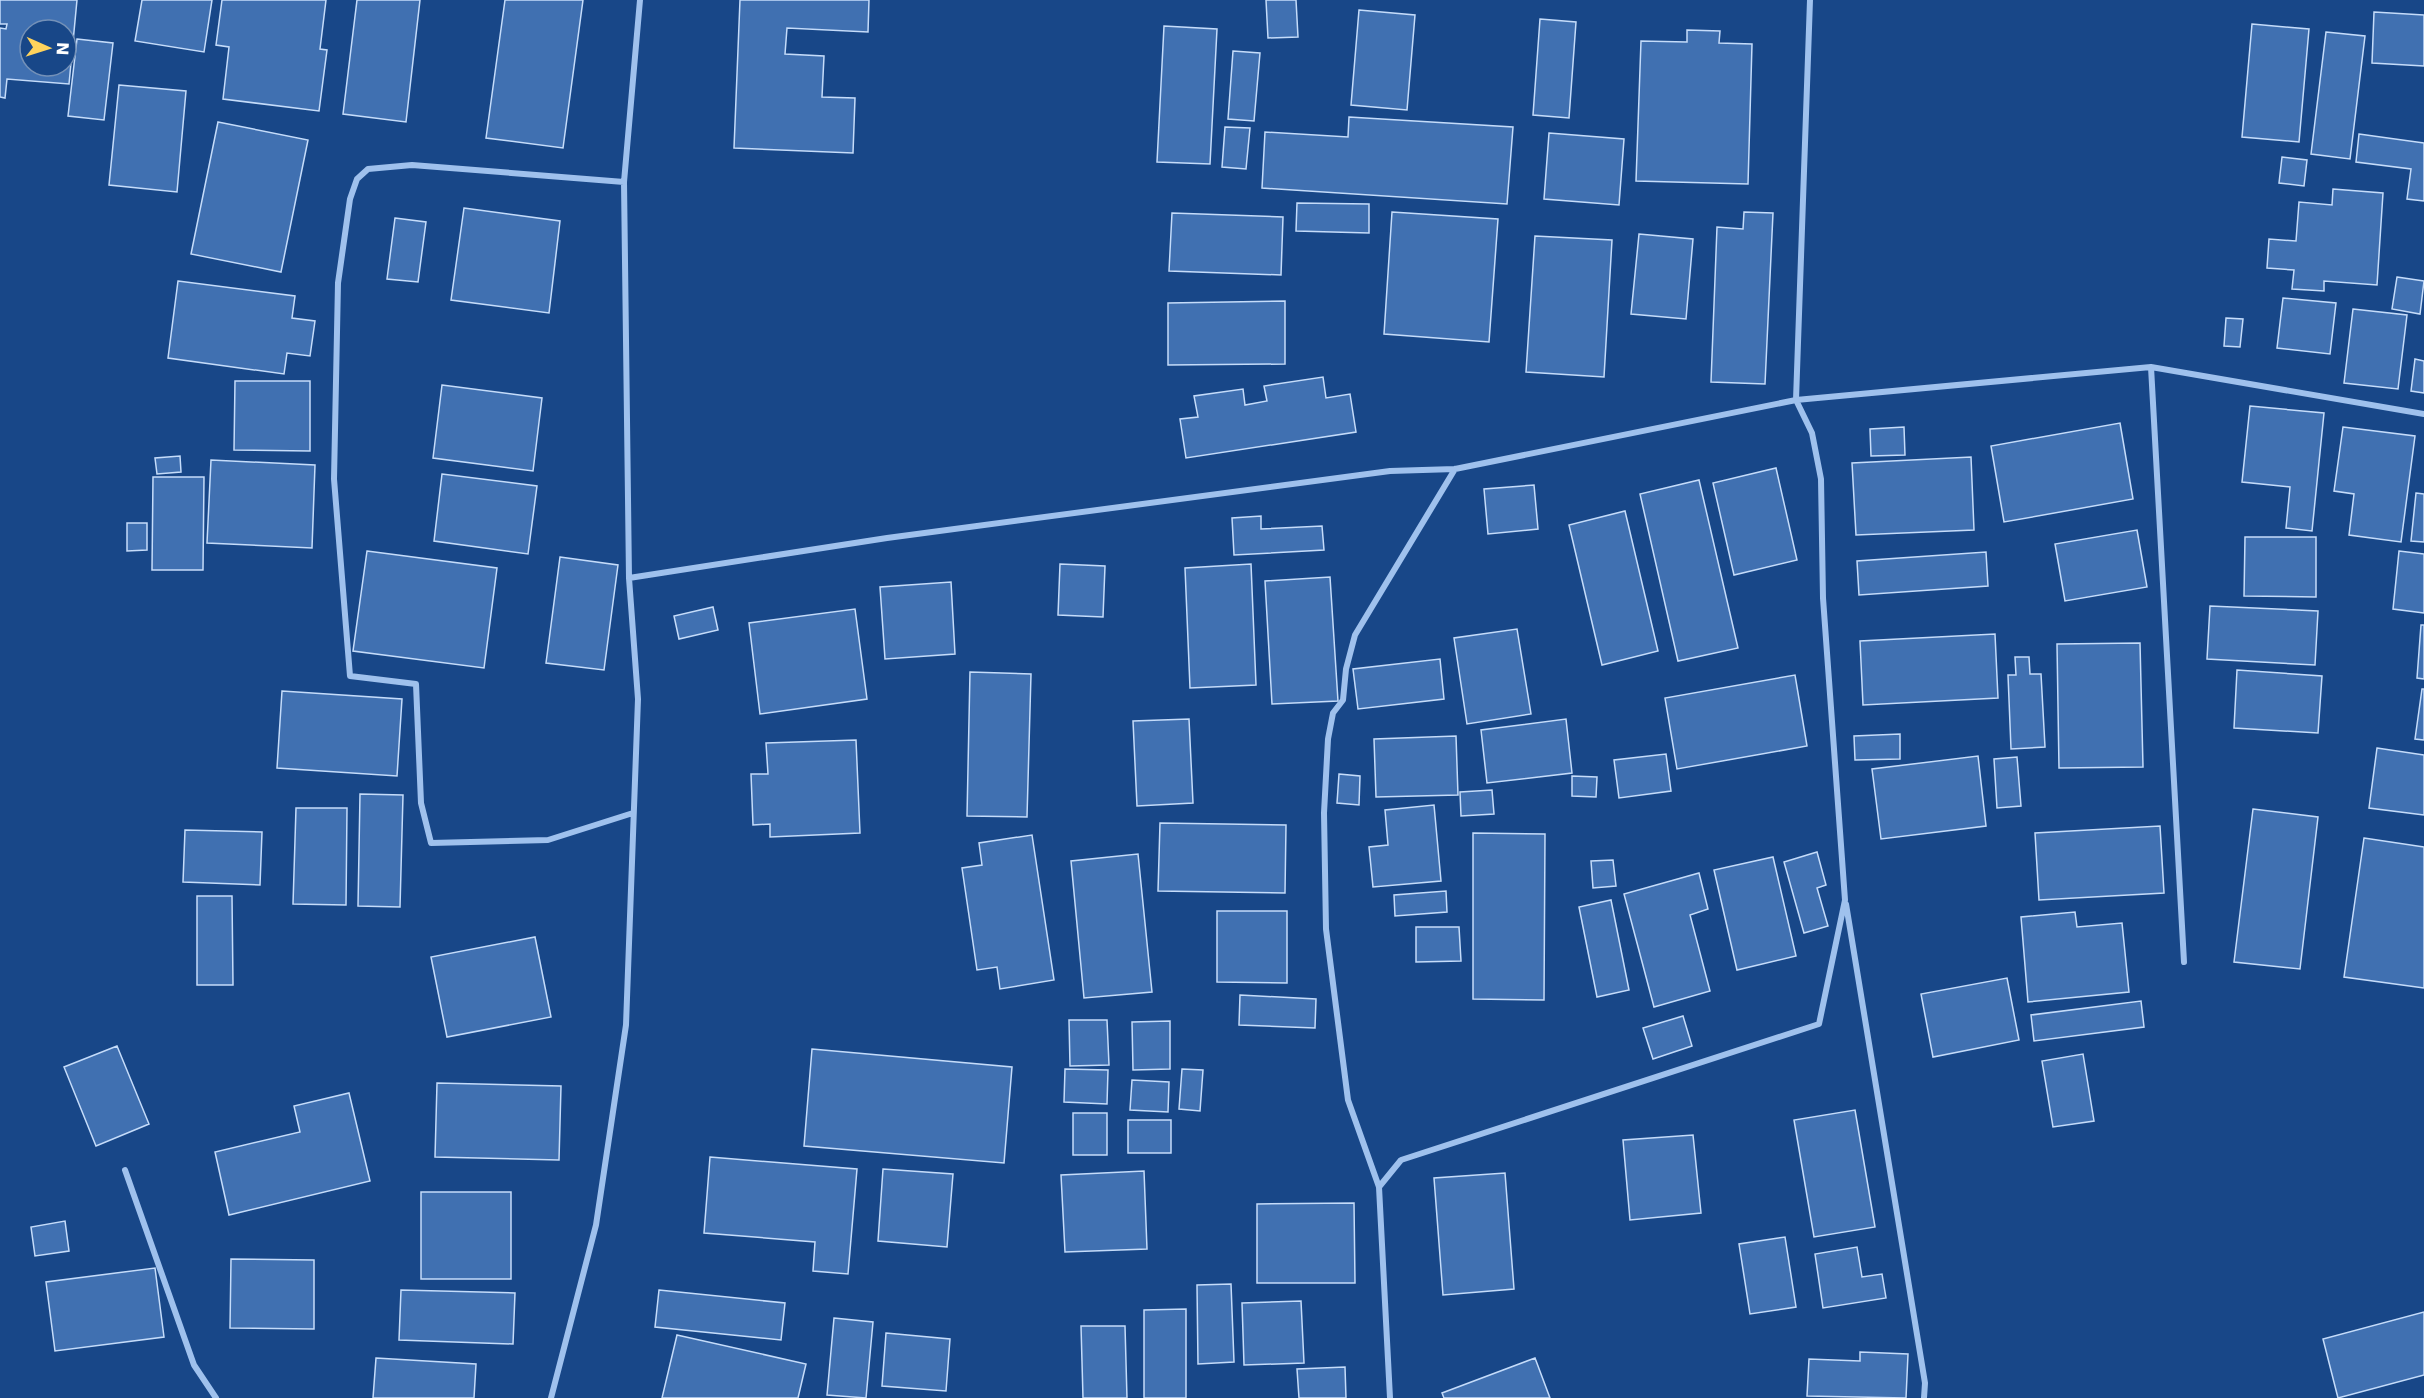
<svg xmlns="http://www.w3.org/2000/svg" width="2424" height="1398" viewBox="0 0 2424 1398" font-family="'DejaVu Sans',sans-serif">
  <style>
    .building { fill: #4070b1; stroke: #c5dcfa; stroke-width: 1.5; fill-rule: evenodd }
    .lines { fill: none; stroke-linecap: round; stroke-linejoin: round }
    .minor { stroke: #9fc1ed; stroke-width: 6 }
  </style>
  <rect width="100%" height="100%" fill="#184788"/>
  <path class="building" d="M0,0H77L69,84L7,79L5,98L0,97V28L6,29L7,24H0ZM30,30H66V66H30Z
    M142,0H212L204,52L135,41Z
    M222,0H326L320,49L327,50L319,111L223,99L229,47L216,45Z
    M357,0H420L406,122L343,114Z
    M505,0H583L563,148L486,138Z
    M740,0H869L868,32L787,28L785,54L824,56L822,97L855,98L853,153L734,148Z
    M1266,0H1296L1298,37L1268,38Z
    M1359,10L1415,15L1407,110L1351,105Z
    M2374,12L2424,15V66L2372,63Z
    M1540,19L1576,22L1569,118L1533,115Z
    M2252,24L2309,29L2299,142L2242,137Z
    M1164,26L1217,29L1210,164L1157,162Z
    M1687,30L1720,31L1719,43L1752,44L1748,184L1636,181L1641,41L1687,42Z
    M2326,32L2365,36L2350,159L2311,154Z
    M77,39L113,43L104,120L68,116Z
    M1233,51L1260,53L1254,121L1228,119Z
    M119,85L186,91L177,192L109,185Z
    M1349,117L1513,127L1507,204L1262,188L1265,132L1348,137Z
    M218,122L308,140L281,272L191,254Z
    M1225,127L1250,128L1246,169L1222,167Z
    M1549,133L1624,139L1619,205L1544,199Z
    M2359,134L2424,143V201L2407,199L2411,169L2356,162Z
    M2282,157L2307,160L2304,186L2279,183Z
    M2333,189L2383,193L2377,285L2324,281V291L2292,289L2294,270L2267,268L2269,239L2296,241L2299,202L2332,205Z
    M1297,203L1369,204V233L1296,231Z
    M464,208L560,221L549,313L451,300Z
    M1392,212L1498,219L1489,342L1384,334Z
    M1744,212L1773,213L1765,384L1711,382L1717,227L1743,229Z
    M1172,213L1283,217L1281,275L1169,271Z
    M395,218L426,222L418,282L387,279Z
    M1639,234L1693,239L1686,319L1631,314Z
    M1535,236L1612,240L1604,377L1526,372Z
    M2397,277L2424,281L2420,314L2392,309Z
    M178,281L295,296L292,318L315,321L310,356L287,353L284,374L168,358Z
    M2283,298L2336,303L2330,354L2277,348Z
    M1285,301V364L1168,365V303Z
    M2353,309L2407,315L2398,389L2344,383Z
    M2226,318L2243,319L2240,347L2224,346Z
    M2415,359L2424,361V393L2411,391Z
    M1323,377L1326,398L1350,394L1356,432L1186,458L1180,419L1198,417L1194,396L1243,389L1245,405L1267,401L1264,386Z
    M235,381H310V451L234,450Z
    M442,385L542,398L533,471L433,458Z
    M2250,406L2324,413L2312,531L2286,528L2290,487L2242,482Z
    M2120,423L2133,499L2004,522L1991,446Z
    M1904,427L1905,455L1871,456L1870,429Z
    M2343,427L2415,436L2401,542L2349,535L2354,494L2334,491Z
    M180,456L181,472L157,474L155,458Z
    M1971,457L1974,530L1856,535L1852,463Z
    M211,460L315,465L312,548L207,543Z
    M1776,468L1797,560L1734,575L1713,483Z
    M442,474L537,486L528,554L434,541Z
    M153,477H204L203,570H152Z
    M1699,480L1738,648L1678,661L1640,494Z
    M1534,485L1538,529L1488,534L1484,489Z
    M2416,493L2424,494V542L2411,541Z
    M1625,511L1658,651L1602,665L1569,525Z
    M1261,516V529L1322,526L1324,550L1234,555L1232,518Z
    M127,523H147V550L127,551Z
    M2137,530L2147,587L2065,601L2055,544Z
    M2245,537H2316V597L2244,596Z
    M367,551L497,568L484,668L353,651Z
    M2399,551L2424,554V613L2393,609Z
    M1986,552L1988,586L1859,595L1857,561Z
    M560,557L618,565L604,670L546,663Z
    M1060,564L1105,566L1103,617L1058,615Z
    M1251,564L1256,685L1190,688L1185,568Z
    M1330,577L1338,701L1272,704L1265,581Z
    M951,582L955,654L885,659L880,587Z
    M2210,606L2318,611L2315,665L2207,659Z
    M713,607L718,630L679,639L674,616Z
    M855,609L867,699L760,714L749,623Z
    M2421,625H2424V679L2417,678Z
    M1517,629L1531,714L1467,724L1454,638Z
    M1995,634L1998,698L1863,705L1860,641Z
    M2140,643L2143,767L2059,768L2057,644Z
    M2015,657H2029L2030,674H2041L2045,747L2011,749L2008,675H2016Z
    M1440,659L1444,699L1358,709L1353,669Z
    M2237,670L2322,676L2318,733L2234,728Z
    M970,672L1031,674L1027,817L967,816Z
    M1795,675L1807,746L1677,769L1665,698Z
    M2422,689H2424V740L2415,739Z
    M282,691L402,699L397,776L277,768Z
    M1189,719L1193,803L1137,806L1133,721Z
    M1566,719L1572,773L1487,783L1481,730Z
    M1900,734V759L1855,760L1854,736Z
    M1456,736L1458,795L1376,797L1374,739Z
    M856,740L860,833L770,837V824L753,825L751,774H768L766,743Z
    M2377,748L2424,755V815L2369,808Z
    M1666,754L1671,791L1619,798L1614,760Z
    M1978,756L1986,826L1881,839L1872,769Z
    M2017,757L2021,806L1997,808L1994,759Z
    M1339,774L1360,776L1359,805L1337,803Z
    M1572,776L1597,777L1596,797L1572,796Z
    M1492,790L1494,814L1461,816L1460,792Z
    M360,794L403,795L400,907L358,906Z
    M1434,805L1441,881L1373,887L1369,847L1388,845L1385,810Z
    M296,808H347L346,905L293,904Z
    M2253,809L2318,817L2300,969L2234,962Z
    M1160,823L1286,825L1285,893L1158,891Z
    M2160,826L2164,893L2039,900L2035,833Z
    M185,830L262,832L260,885L183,882Z
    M1473,833L1545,834L1544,1000L1473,999Z
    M1032,835L1054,980L1000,989L997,967L977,970L962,868L982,865L979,843Z
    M2364,838L2424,847V988L2344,977Z
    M1817,852L1826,885L1817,888L1828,926L1804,933L1784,862Z
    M1138,854L1152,992L1084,998L1071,861Z
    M1773,857L1796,956L1737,970L1714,870Z
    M1613,860L1616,886L1593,888L1591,861Z
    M1699,873L1708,909L1690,915L1710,991L1654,1007L1624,894Z
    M1446,891L1447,912L1395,916L1394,895Z
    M197,896H232L233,985H197Z
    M1611,900L1629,990L1597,997L1579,907Z
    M1217,911H1287V983L1217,982Z
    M2075,912L2077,927L2122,923L2129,992L2028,1002L2021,917Z
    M1416,927H1459L1461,961L1416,962Z
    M535,937L551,1017L447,1037L431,957Z
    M2007,978L2019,1040L1933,1057L1921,994Z
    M1240,995L1316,999L1315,1028L1239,1025Z
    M2141,1001L2144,1027L2034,1041L2031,1015Z
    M1683,1016L1692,1046L1653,1059L1643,1028Z
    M1069,1020H1107L1109,1065L1070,1066Z
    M1170,1021V1069L1133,1070L1132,1022Z
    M117,1046L149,1124L96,1146L64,1067Z
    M812,1049L1012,1067L1004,1163L804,1146Z
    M2083,1054L2094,1121L2053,1127L2042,1061Z
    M1065,1069L1108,1070L1107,1104L1064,1102Z
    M1182,1069L1203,1070L1200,1111L1179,1109Z
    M1132,1080L1169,1082L1168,1112L1130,1110Z
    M437,1083L561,1086L559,1160L435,1157Z
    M349,1093L370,1181L229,1215L215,1152L300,1132L294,1106Z
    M1855,1110L1875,1227L1814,1237L1794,1120Z
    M1073,1113H1107V1155H1073Z
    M1128,1120H1171V1153H1128Z
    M1693,1135L1701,1213L1630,1220L1623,1140Z
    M710,1157L857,1169L848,1274L813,1271L815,1242L704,1233Z
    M883,1169L953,1174L947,1247L878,1241Z
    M1144,1171L1147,1249L1065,1252L1061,1175Z
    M1505,1173L1514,1289L1443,1295L1434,1178Z
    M421,1192H511V1279H421Z
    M1354,1203L1355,1283H1257V1204Z
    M65,1221L69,1251L35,1256L31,1227Z
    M1785,1237L1796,1307L1750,1314L1739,1244Z
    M1857,1247L1862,1277L1882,1274L1886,1298L1823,1308L1815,1254Z
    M231,1259L314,1260V1329L230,1328Z
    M155,1268L164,1337L55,1351L46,1282Z
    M1231,1284L1234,1362L1198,1364L1197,1285Z
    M401,1290L515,1293L513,1344L399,1340Z
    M659,1290L785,1303L781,1340L655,1327Z
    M1301,1301L1304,1363L1244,1365L1242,1303Z
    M1186,1309V1398H1144V1310Z
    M2424,1312V1375L2338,1398L2323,1339Z
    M834,1318L873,1322L866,1398L827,1395Z
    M1081,1326H1125L1127,1398H1083Z
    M886,1333L950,1339L946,1391L882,1386Z
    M677,1335L806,1364L798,1398H662Z
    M1860,1352L1908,1354L1906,1398L1807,1396L1809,1359L1860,1361Z
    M376,1358L476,1364L474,1398H373Z
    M1535,1358L1550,1398H1444L1442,1393Z
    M1345,1367L1346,1398H1299L1297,1369Z"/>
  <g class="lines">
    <path class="minor" d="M624,182L412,165L368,169L357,179L350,199L338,283L334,479L350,676L416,684L421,803L431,843L548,840L633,813
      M2151,367L2184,962
      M629,578L887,538L1390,471L1455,469L1796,400L2151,367L2424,414
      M1846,904L1925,1383L1924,1398
      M125,1170L194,1365L216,1398
      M1379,1187L1348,1100L1326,929L1324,813L1328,739L1333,713L1343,700L1346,669L1355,635L1455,469
      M551,1398L596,1225L626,1025L638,699L629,578L624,182L640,0
      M1390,1398L1379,1187L1401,1160L1819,1024L1845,900L1823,598L1821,479L1812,433L1796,400L1810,0"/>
  </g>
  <g transform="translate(48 48) rotate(93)"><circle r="28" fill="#184788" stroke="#7491b8" stroke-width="1.5"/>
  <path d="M0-4.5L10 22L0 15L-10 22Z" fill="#ffd35c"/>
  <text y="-9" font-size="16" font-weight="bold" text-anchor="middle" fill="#ffffff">N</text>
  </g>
</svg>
